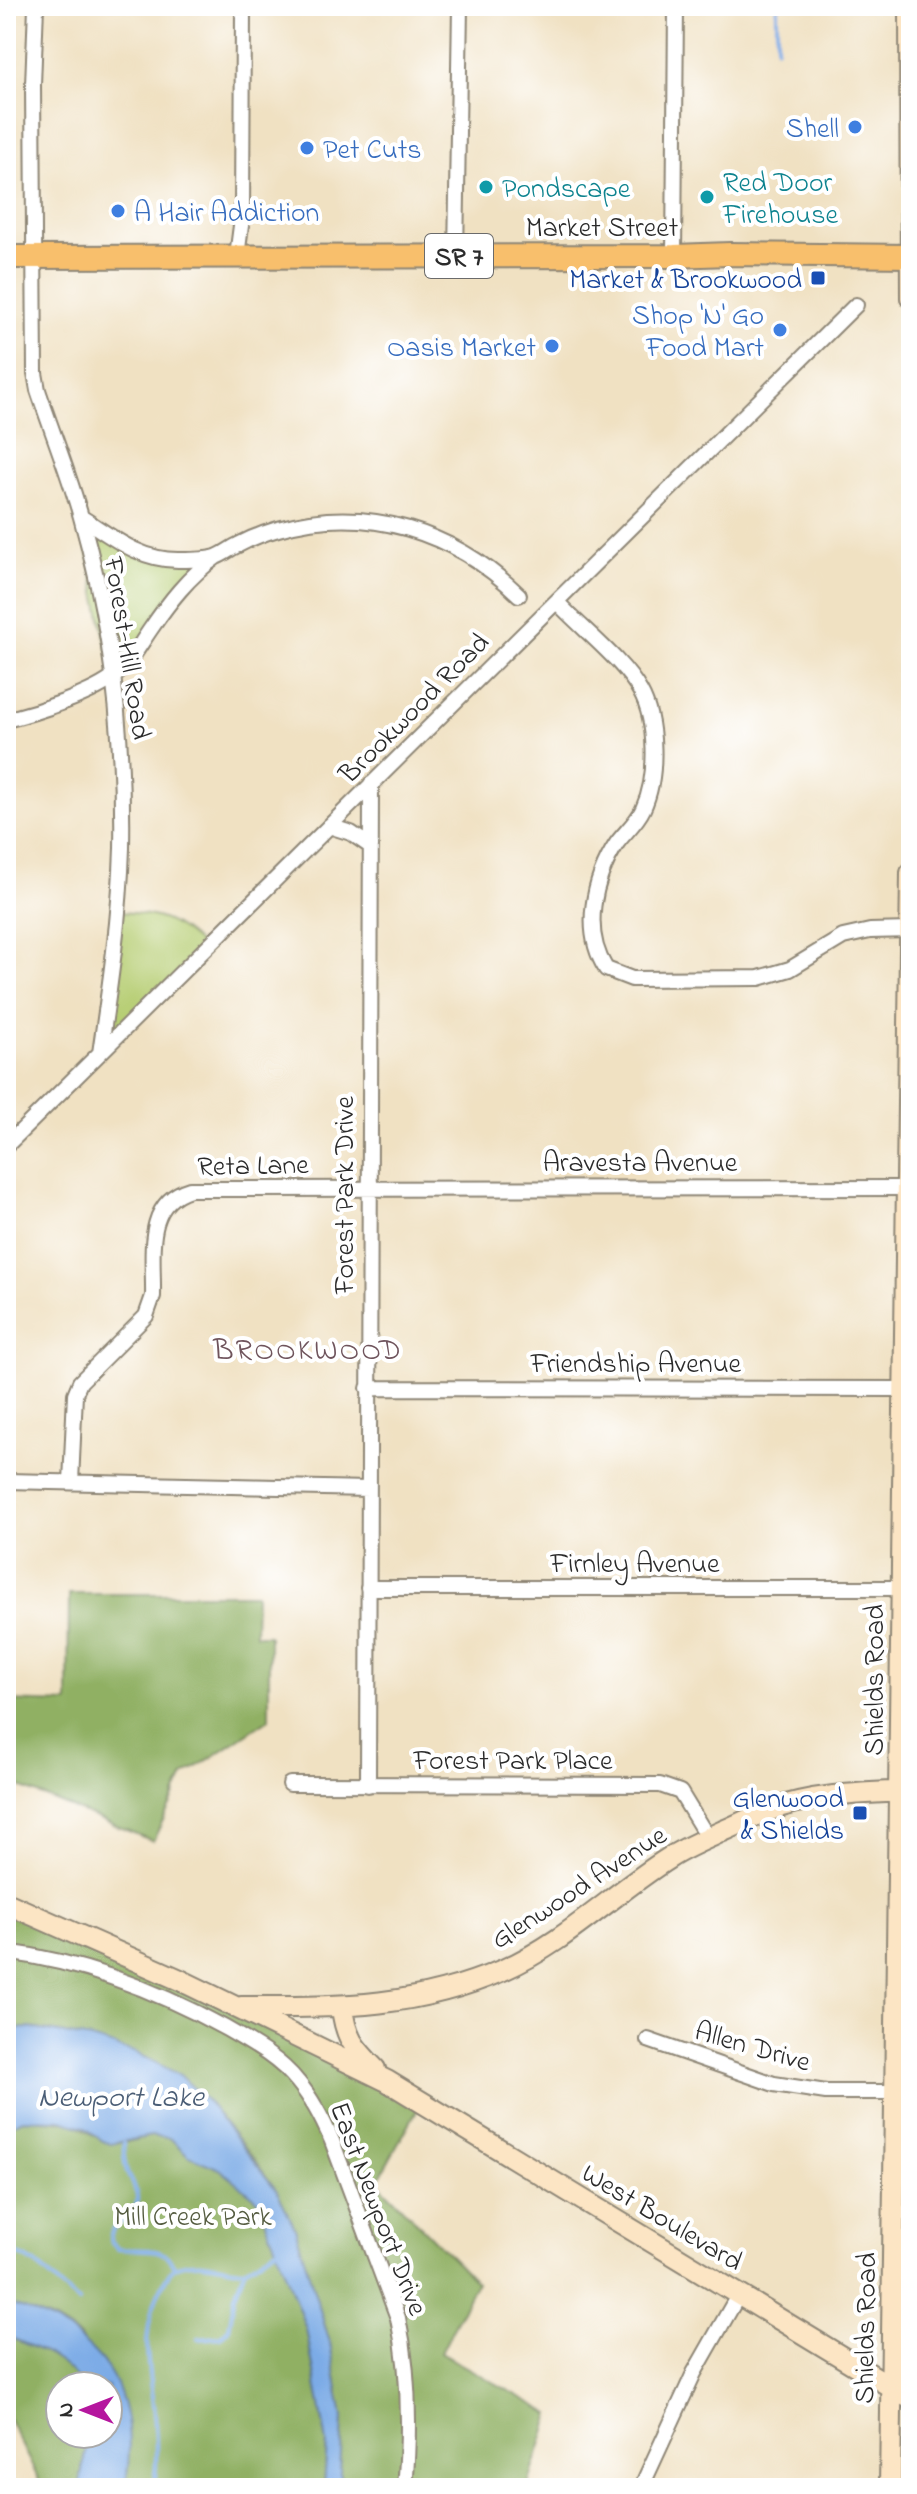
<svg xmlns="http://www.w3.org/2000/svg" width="917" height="2494" viewBox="0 0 917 2494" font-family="'Indie Flower',sans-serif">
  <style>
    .green { fill: #b6cd72; stroke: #707c4e; stroke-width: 2 }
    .forest { fill: #90b064; stroke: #5e6e48; stroke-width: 2 }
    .water { fill: #7babe6; stroke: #536b88; stroke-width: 2 }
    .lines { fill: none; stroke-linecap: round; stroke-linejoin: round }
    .stream { stroke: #7babe6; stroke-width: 4 }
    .street-casing { stroke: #8e8676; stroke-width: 18 }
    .secondary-casing { stroke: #8e8676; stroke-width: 24 }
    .primary-casing { stroke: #8e8676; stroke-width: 26 }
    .street { stroke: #fff; stroke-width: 14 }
    .secondary { stroke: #fce5c4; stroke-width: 20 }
    .primary { stroke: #f8bf6c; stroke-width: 22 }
    .shop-dot { fill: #3f7fe0; stroke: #fff; stroke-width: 3 }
    .culture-dot { fill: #0f9aa8; stroke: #fff; stroke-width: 3 }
    .transit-dot { fill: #1a4fb4; stroke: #fff; stroke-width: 3 }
    .labels { text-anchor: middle; stroke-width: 8; stroke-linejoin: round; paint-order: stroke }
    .shield { fill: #fff; stroke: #6b6b6b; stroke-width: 2 }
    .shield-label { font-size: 26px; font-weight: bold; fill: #2b2b2b }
    .shop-label { font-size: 28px; fill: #366cbe; stroke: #fff; text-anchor: end }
    .culture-label { font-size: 28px; fill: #0d838f; stroke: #fff; text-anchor: start }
    .street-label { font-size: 28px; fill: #2b2b2b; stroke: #fff }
    .transit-label { font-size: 28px; fill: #164399; stroke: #fff; text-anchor: end }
    .park-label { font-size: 28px; fill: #555c40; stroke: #fff }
    .neighbourhood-label { font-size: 30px; letter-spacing: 2px; fill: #6f545c; stroke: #fff }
    .water-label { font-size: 30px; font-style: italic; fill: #4b5e76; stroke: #fff }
  </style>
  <rect width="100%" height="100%" fill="#fff"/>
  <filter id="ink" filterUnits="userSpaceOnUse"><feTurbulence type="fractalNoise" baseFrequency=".0125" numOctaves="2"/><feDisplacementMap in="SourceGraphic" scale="16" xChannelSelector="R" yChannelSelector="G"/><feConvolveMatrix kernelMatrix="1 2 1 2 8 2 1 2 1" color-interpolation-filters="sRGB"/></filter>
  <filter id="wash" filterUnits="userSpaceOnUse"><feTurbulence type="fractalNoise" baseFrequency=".006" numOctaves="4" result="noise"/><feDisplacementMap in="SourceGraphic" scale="32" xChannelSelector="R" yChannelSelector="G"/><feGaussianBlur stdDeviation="1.8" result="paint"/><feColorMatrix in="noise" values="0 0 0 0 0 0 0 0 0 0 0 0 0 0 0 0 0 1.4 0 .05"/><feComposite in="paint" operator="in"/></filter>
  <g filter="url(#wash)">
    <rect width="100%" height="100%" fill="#f0e1c2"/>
    <path class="green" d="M81,517L132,550L216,557L113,678Z
      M118,912C160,914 175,920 205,949L100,1053Z
      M911,2422V2488H899L901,2432Z"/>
    <path class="forest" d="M69,1594H256L255,1635H269V1719L184,1776L153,1841L6,1781V1701L68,1703Z
      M6,1903L422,2101L377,2182L476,2282L441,2353L551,2414L527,2488H339L343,2418L330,2343L295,2228L277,2191L254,2159L206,2100L137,2053L61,2033L31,2028L6,2029Z
      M23,2119L73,2122L103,2141L123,2143L151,2136L170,2138L189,2156L220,2169L258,2200L306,2328L327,2443L324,2488H125L117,2386L80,2337L55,2321L6,2303V2127Z
      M6,2336C32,2346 68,2360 81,2386H60V2434H88L79,2488H43L6,2414Z"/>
    <path class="water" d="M31,2028L91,2039L137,2053L180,2075L206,2100L277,2191L295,2228L330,2343L343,2418L339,2488H324L327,2443L306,2328L258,2200L220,2169L189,2156L170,2138L151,2136L111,2144L103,2141L84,2127L61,2120L23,2119L6,2127V2029Z
      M6,2303C100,2331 143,2388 125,2488H79L88,2434H108V2386H81C68,2360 32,2346 6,2336Z"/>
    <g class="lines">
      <path class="stream" d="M777,48V6
        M123,2143C124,2154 124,2165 128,2175C132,2185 140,2194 136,2205C131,2220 111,2222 110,2240L118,2249C140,2251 164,2244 175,2266
        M6,2252C38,2256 55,2285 79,2302
        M198,2339L220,2337L229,2328L235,2295L245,2269
        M152,2488C157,2475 156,2459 156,2445C156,2385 132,2341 163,2284C167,2276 170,2269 178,2266C201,2257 222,2269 245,2269L278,2248"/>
    </g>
  </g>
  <g filter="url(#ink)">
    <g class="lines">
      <g class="street-casing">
        <path id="street" d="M36,6L33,85L35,373L38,390C52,432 69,474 81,517C111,623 124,738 122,848C120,917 110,985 100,1053
          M237,256L242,218L243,6
          M456,256L460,6
          M674,256L676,6
          M81,517C112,537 141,561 180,560C191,560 206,560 216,557C224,554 231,548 238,545C251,538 264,533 278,529C367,503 454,532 519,595
          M557,602C581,628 624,661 640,691C657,721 658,777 643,809C637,822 625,832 617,843C593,880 582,931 606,969L632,979L759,978L790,969L843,937L870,931L910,930
          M6,720C34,713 95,694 116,675C130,663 139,646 150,630C169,602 188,577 216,557
          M329,826L351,833L370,846
          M6,1146L856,305
          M368,1388L904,1389
          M6,1481L368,1489
          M71,1482L75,1394L80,1382L146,1316L153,1296C154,1256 143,1203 190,1189L911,1188
          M368,1588H902
          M290,1784L660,1785L680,1792L708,1838
          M368,1785L371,784
          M6,1952C84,1962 156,1990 225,2028C251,2043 279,2058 298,2082C313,2100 323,2120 332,2141L398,2318C410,2374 410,2431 405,2488
          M648,2040L774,2084L826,2092H894
          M894,2213H911
          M641,2488L694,2373L739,2294"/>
      </g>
      <g class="secondary-casing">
        <path id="secondary" d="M910,6L911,298
          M6,1903L180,1980L387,2081L911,2399
          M241,2007C336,2007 413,2009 503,1970C565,1943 612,1894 669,1858C686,1847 704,1840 723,1831C738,1825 752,1817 767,1811C813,1794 863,1793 911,1791
          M342,2007C345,2037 354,2048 375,2069
          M890,2488L911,873"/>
      </g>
      <g class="primary-casing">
        <path id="primary" d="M6,257L674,256L730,254L911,256"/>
      </g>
      <use href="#street" class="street"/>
      <use href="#secondary" class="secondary"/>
      <use href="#primary" class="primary"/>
    </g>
  </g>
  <g class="shop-dot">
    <circle cx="855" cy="127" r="8"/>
    <circle cx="307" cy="148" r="8"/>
    <circle cx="118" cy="211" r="8"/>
    <circle cx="780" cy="330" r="8"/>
    <circle cx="552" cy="346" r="8"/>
  </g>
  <g class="culture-dot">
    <circle cx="486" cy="187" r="8"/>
    <circle cx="707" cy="197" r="8"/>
  </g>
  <g class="transit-dot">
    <rect x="810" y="270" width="16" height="16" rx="4"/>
    <rect x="852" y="1805" width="16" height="16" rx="4"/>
  </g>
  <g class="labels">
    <rect class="shield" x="425" y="234" width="68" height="44" rx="6"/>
    <g class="shield-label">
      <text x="459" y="265">SR 7</text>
    </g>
    <g class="shop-label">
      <text x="839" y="137">Shell</text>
      <text x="323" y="158" text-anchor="start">Pet Cuts</text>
      <text x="134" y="221" text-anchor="start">A Hair Addiction</text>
      <text x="764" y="324">Shop 'N' Go<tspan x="764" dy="32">Food Mart</tspan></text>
      <text x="536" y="356">Oasis Market</text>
    </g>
    <g class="culture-label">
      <text x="723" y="191">Red Door<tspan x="723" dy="32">Firehouse</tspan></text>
      <text x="502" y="197">Pondscape</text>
    </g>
    <g class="street-label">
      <text x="602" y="236">Market Street</text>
      <text transform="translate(129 648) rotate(81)" y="10">Forest-Hill Road</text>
      <text transform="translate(413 707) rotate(-45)" y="10">Brookwood Road</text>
      <text x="640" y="1171">Aravesta Avenue</text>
      <text transform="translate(253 1164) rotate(-1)" y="10">Reta Lane</text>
      <text transform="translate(343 1195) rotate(-90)" y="10">Forest Park Drive</text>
      <text x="636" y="1372">Friendship Avenue</text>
      <text x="635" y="1572">Firnley Avenue</text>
      <text transform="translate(873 1680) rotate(-90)" y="10">Shields Road</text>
      <text x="513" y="1769">Forest Park Place</text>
      <text transform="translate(578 1886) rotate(-33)" y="10">Glenwood Avenue</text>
      <text transform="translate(753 2045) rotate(16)" y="10">Allen Drive</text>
      <text transform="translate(380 2208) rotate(69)" y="10">East Newport Drive</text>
      <text transform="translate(663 2216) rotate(31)" y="10">West Boulevard</text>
      <text transform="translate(864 2328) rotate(-89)" y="10">Shields Road</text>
    </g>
    <g class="transit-label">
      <text x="802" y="288">Market &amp; Brookwood</text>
      <text x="844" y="1807">Glenwood<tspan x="844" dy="32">&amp; Shields</tspan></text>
    </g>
    <g class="park-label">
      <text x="193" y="2225">Mill Creek Park</text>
    </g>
    <g class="neighbourhood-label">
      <text x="308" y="1359">BROOKWOOD</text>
    </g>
    <g class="water-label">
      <text x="121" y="2106">Newport Lake</text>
    </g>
  </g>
  <rect width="917" height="2494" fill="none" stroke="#fff" stroke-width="32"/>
  <g transform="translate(84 2410) rotate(270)"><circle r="38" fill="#ffffff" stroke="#aaaaaa" stroke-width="2"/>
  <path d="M0-6L14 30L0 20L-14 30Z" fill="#b5179e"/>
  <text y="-12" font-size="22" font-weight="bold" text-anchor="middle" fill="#2b2b2b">N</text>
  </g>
</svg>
